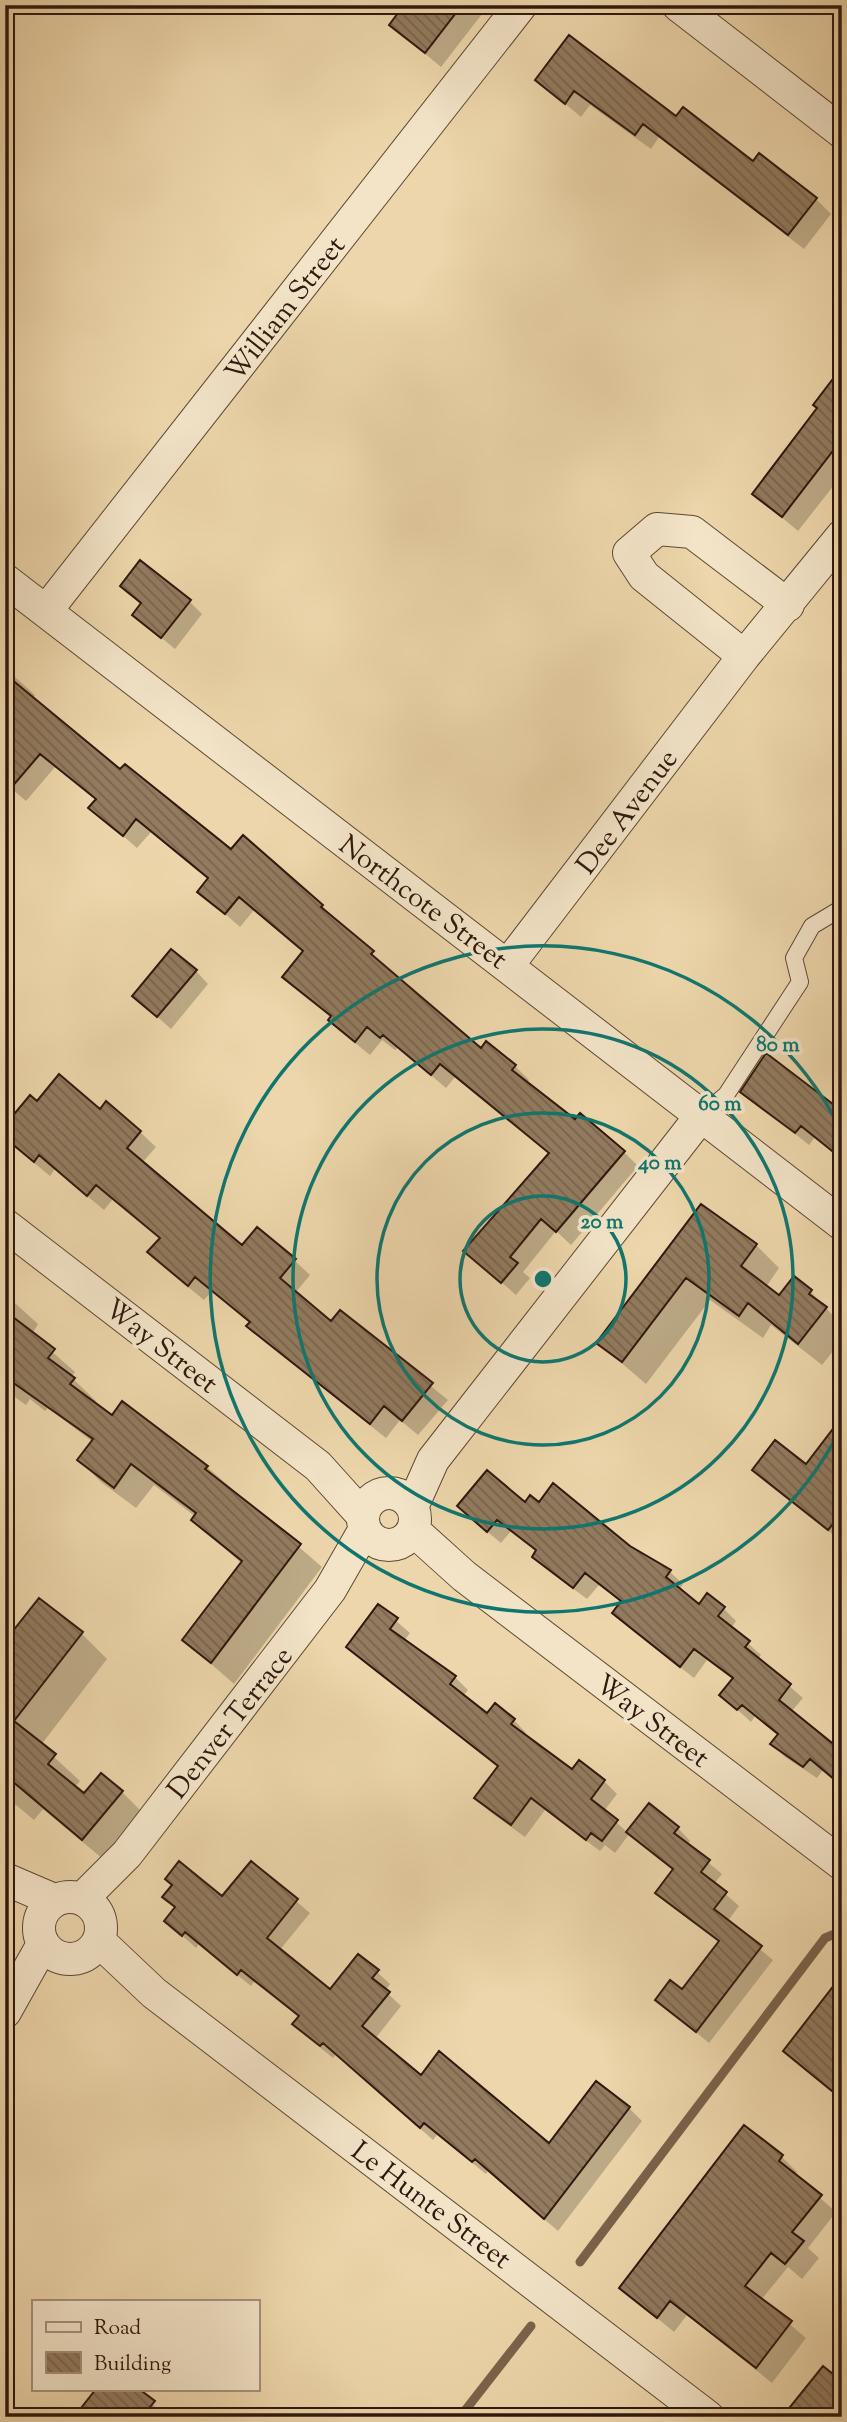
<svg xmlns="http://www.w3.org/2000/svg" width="847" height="2422" viewBox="0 0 847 2422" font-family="'Sorts Mill Goudy',serif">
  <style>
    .shadow { fill: #0003 }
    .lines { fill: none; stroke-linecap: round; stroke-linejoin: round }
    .stream { stroke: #7a634b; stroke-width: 9 }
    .building { fill: url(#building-back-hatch); stroke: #2f180d; stroke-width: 2 }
    .lane-casing { stroke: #5e4834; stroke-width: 18 }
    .street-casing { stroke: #5e4834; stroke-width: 34 }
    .lane { stroke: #f3e4c8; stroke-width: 16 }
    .street { stroke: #f3e4c8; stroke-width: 32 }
    .ring { fill: none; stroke: #0f766e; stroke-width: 3.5 }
    .labels { text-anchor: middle; stroke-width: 7; stroke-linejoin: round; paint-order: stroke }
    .street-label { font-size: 28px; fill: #2f180d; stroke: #f3e4c8 }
    .centre { fill: #0f766e; stroke: #f3e4c8; stroke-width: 3.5 }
    .ring-label { font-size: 21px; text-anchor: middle; font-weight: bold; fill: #0f766e; stroke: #f3e4c8; stroke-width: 7; stroke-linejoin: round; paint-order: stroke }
  </style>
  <defs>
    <pattern id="building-back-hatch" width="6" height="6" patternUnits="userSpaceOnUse" patternTransform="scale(1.75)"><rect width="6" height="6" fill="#927b5f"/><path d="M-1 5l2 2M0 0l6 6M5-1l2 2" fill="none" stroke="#78644d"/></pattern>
  </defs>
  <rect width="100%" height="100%" fill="#edd6ab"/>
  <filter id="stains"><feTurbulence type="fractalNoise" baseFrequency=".00286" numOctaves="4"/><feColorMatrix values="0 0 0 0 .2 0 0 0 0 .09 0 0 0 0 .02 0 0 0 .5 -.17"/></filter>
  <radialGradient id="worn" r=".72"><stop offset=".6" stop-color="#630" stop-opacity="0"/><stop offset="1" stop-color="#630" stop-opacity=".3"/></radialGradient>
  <path class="shadow" d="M406,5H489L441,67L391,25Z
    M842,65V85L836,67Z
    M537,80L677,118L816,199L831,214L804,249L659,137L651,149L590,105L581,117Z
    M842,370V475L798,531L754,494L819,408Z
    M122,586L189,601L202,614L175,649L134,615L142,605Z
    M5,668L35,695L32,699L120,772L232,852L322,906L386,967L481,1050L487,1043L515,1066L529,1080L527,1083L575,1121L624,1152L638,1166L571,1245L556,1231L523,1272L530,1278L516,1295L466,1251L550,1154L455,1077L446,1088L398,1047L395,1050L382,1040L370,1055L344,1034L330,1020L332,1017L285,977L305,952L254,910L240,927L199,891L209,879L151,832L137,848L91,808L97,801L55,767L26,801L5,783Z
    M196,971L208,984L171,1029L134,996Z
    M743,1092L842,1113V1159L815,1137L809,1145Z
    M37,1104L100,1111L140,1132L156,1147L142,1163L242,1248L294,1260L310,1275L295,1293L331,1323L340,1313L448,1400L418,1435L400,1420L386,1438L264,1341L249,1326L251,1323L212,1291L204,1300L165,1268L150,1252L161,1239L113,1199L104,1210L55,1169L50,1176L17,1149L5,1137Z
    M701,1206L756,1245L779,1268L766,1287L780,1297L810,1291L842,1325V1340L822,1365L771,1325L763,1338L710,1300L646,1384L598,1343Z
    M5,1294L38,1324L32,1334L75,1372L71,1377L96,1401L94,1403L112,1417L207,1467L322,1567L234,1684L184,1640L242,1564L193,1520L196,1517L154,1485L136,1508L101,1482L79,1460L93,1442L48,1408L45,1411L30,1399L26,1405L5,1390Z
    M842,1420V1542L754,1470L806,1467Z
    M525,1504L629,1547L670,1572L683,1584L679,1590L699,1606L724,1609L736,1621L731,1628L761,1655L758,1659L803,1698L791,1712L842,1753V1786L823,1770L817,1778L785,1757L772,1744L779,1736L755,1716L751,1722L721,1695L734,1680L707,1660L694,1678L627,1626L615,1613L622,1603L599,1585L587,1599L547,1569L534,1556L537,1552L511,1531L501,1543L472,1519Z
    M40,1600L82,1634L107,1659L41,1745L80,1781L74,1788L84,1796L122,1792L147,1817L109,1864L43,1809L34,1820L5,1796V1634L10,1638Z
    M379,1606L410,1633L404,1641L455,1677L468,1690L463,1696L487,1715L514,1720L526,1733L524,1736L572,1772L604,1781L617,1794L604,1811L628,1833L678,1828L690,1841L687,1845L722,1874L714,1884L739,1906L727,1922L773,1960L709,2043L657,2000L682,1992L720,1943L657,1893L674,1870L630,1833L615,1853L605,1845L600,1851L545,1810L525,1837L489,1811L476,1798L499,1767L348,1647Z
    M251,1863L310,1913L279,1951L331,1991L377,1972L390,1984L385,1991L401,2006L375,2039L421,2077L550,2145L629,2108L642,2121L558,2231L488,2171L486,2174L437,2135L433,2140L336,2054L333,2058L307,2037L295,2024L300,2017L254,1982L251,1986L199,1944L196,1948L166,1921L223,1898Z
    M842,1978V2099L785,2051Z
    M782,2157L797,2172L795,2176L836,2212L808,2248L819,2258L802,2279L788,2267L761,2300L806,2338L772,2383L687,2315L674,2332L621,2288Z
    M842,2383V2417H799Z
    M98,2389H136L165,2416L76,2417Z"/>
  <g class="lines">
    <path class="stream" d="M580,2262L825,1938L842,1931
      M460,2417L531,2326"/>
  </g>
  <path class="building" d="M404,5H462L425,53L389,25Z
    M569,35L676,116L683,107L753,161L759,153L817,198L788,235L643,124L635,135L574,91L565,104L535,80Z
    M842,367V439L782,517L752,494L817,408L813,405Z
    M140,560L191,600L161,638L132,615L141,603L120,586Z
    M5,674L120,769L125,764L231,849L243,835L323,905L321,907L374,951L371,954L481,1048L486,1041L516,1065L512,1070L575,1119L580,1113L625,1151L556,1232L541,1219L510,1257L518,1263L501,1283L463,1251L549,1153L440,1064L431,1075L383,1035L380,1038L367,1027L355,1042L328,1020L331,1016L282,977L303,951L239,897L225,914L197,892L208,878L136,819L123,836L88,808L96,799L40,754L5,795Z
    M171,949L197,970L157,1017L132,996Z
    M766,1053L842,1111V1159L801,1126L795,1133L740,1092Z
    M59,1074L100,1109L106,1101L141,1131L127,1148L242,1245L257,1227L296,1259L280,1278L331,1321L340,1310L433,1383L402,1421L384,1406L370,1424L246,1326L250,1322L195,1277L188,1286L147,1252L160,1238L96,1185L87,1196L39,1155L34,1162L5,1138V1125L30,1095L37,1101Z
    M701,1204L757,1244L741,1266L779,1295L794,1276L812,1290L809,1294L827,1307L798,1344L748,1303L739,1316L686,1278L622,1362L596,1343Z
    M5,1311L55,1349L48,1358L75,1378L70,1384L112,1415L122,1401L208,1466L205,1469L301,1544L211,1663L182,1640L242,1561L191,1520L196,1513L131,1464L114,1488L77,1460L93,1439L5,1377Z
    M842,1417V1513L828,1530L752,1470L775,1440L806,1464Z
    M487,1470L525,1502L530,1495L539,1502L553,1483L630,1546L671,1570L666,1577L699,1604L707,1593L725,1607L718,1616L750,1641L745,1647L791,1684L779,1700L842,1751V1786L810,1759L803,1767L770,1744L778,1734L742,1705L737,1710L719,1695L733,1678L694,1649L680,1667L612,1613L621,1601L585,1573L573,1588L532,1557L536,1550L497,1520L487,1532L457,1506Z
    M39,1598L83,1632L14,1721L56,1754L48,1764L84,1793L101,1773L123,1791L82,1840L5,1775V1641Z
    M378,1604L398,1618L390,1629L456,1676L450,1684L487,1713L495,1703L515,1719L511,1724L572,1769L579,1760L605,1780L591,1799L618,1820L602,1841L591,1833L586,1840L531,1798L511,1825L474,1798L498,1766L346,1647Z
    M649,1803L679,1827L674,1833L710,1860L701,1872L727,1892L714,1909L762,1946L696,2032L655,2000L670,1980L682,1989L719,1941L655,1893L673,1869L626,1832Z
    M179,1861L222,1896L251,1861L298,1899L267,1938L330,1989L358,1954L379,1970L372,1978L390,1992L362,2026L421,2075L439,2051L549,2143L596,2081L630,2107L544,2219L475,2159L472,2162L424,2123L420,2128L323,2043L320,2046L292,2024L299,2016L241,1970L237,1975L185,1932L182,1936L164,1921L175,1907L162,1897L172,1885L165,1879Z
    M842,1975V2078L832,2091L783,2051Z
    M744,2125L783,2155L779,2161L822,2195L792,2232L804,2241L785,2264L771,2253L745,2286L792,2321L756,2368L670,2301L657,2318L619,2288Z
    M823,2366L842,2381V2400L828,2417H782Z
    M96,2389H139L155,2401L142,2417H74Z"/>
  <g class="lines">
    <g class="lane-casing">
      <path id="lane" d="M701,1116L726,1095L800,982L794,958L812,926L842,908"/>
    </g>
    <g class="street-casing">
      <path id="street" d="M678,5L842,132
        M5,580L842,1224
        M46,611L521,5
        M744,656L644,576L629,553L657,529L692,532L788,605
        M508,965L744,656L842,536
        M5,1225L318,1466L363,1516
        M363 1519a26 26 0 1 1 52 0a26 26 0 1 1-52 0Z
        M412,1507L433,1460L701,1116
        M413,1530L464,1576L842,1864
        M5,1879L54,1900
        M39 1928a31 31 0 1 1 62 0a31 31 0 1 1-62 0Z
        M82,1899L127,1854L330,1590L365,1529
        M99,1941L154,1993L708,2417
        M5,2012L43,1944"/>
    </g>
    <use href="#lane" class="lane"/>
    <use href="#street" class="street"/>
  </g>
  <g class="ring">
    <circle cx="543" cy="1279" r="83"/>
    <circle cx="543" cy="1279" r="166"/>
    <circle cx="543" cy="1279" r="250"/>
    <path d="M841 1428A333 333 0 1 1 841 1130"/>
  </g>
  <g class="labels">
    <g class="street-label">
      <text transform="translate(284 308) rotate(-52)" y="10">William Street</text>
      <text transform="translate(626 811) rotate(-53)" y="10">Dee Avenue</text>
      <text transform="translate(424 901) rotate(37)" y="10">Northcote Street</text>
      <text transform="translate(162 1345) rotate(38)" y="10">Way Street</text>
      <text transform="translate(653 1720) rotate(37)" y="10">Way Street</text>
      <text transform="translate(229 1722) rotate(-52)" y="10">Denver Terrace</text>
      <text transform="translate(432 2204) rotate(37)" y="10">Le Hunte Street</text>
    </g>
  </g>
  <circle cx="543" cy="1279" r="10" class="centre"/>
  <g class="ring-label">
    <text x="778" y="1051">80 m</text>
    <text x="720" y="1110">60 m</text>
    <text x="660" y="1169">40 m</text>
    <text x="602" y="1228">20 m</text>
  </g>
  <rect width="847" height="2422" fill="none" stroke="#edd6ab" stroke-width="28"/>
  <rect x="7" y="7" width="833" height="2408" fill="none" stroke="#2f180d" stroke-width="3.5"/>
  <rect x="14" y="14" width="819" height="2394" fill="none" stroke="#2f180d" stroke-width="2"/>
  <rect x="32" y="2300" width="228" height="91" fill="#f3e4c8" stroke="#a5927d" stroke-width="2"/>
  <rect x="46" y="2322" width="35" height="10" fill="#f3e4c8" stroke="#a5927d" stroke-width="2"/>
  <text x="94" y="2334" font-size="21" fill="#2f180d">Road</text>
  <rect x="46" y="2352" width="35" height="21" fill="url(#building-back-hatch)" stroke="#a5927d" stroke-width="2"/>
  <text x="94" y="2370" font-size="21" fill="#2f180d">Building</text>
  <rect width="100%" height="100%" filter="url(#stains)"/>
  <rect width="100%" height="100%" fill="url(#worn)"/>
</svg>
